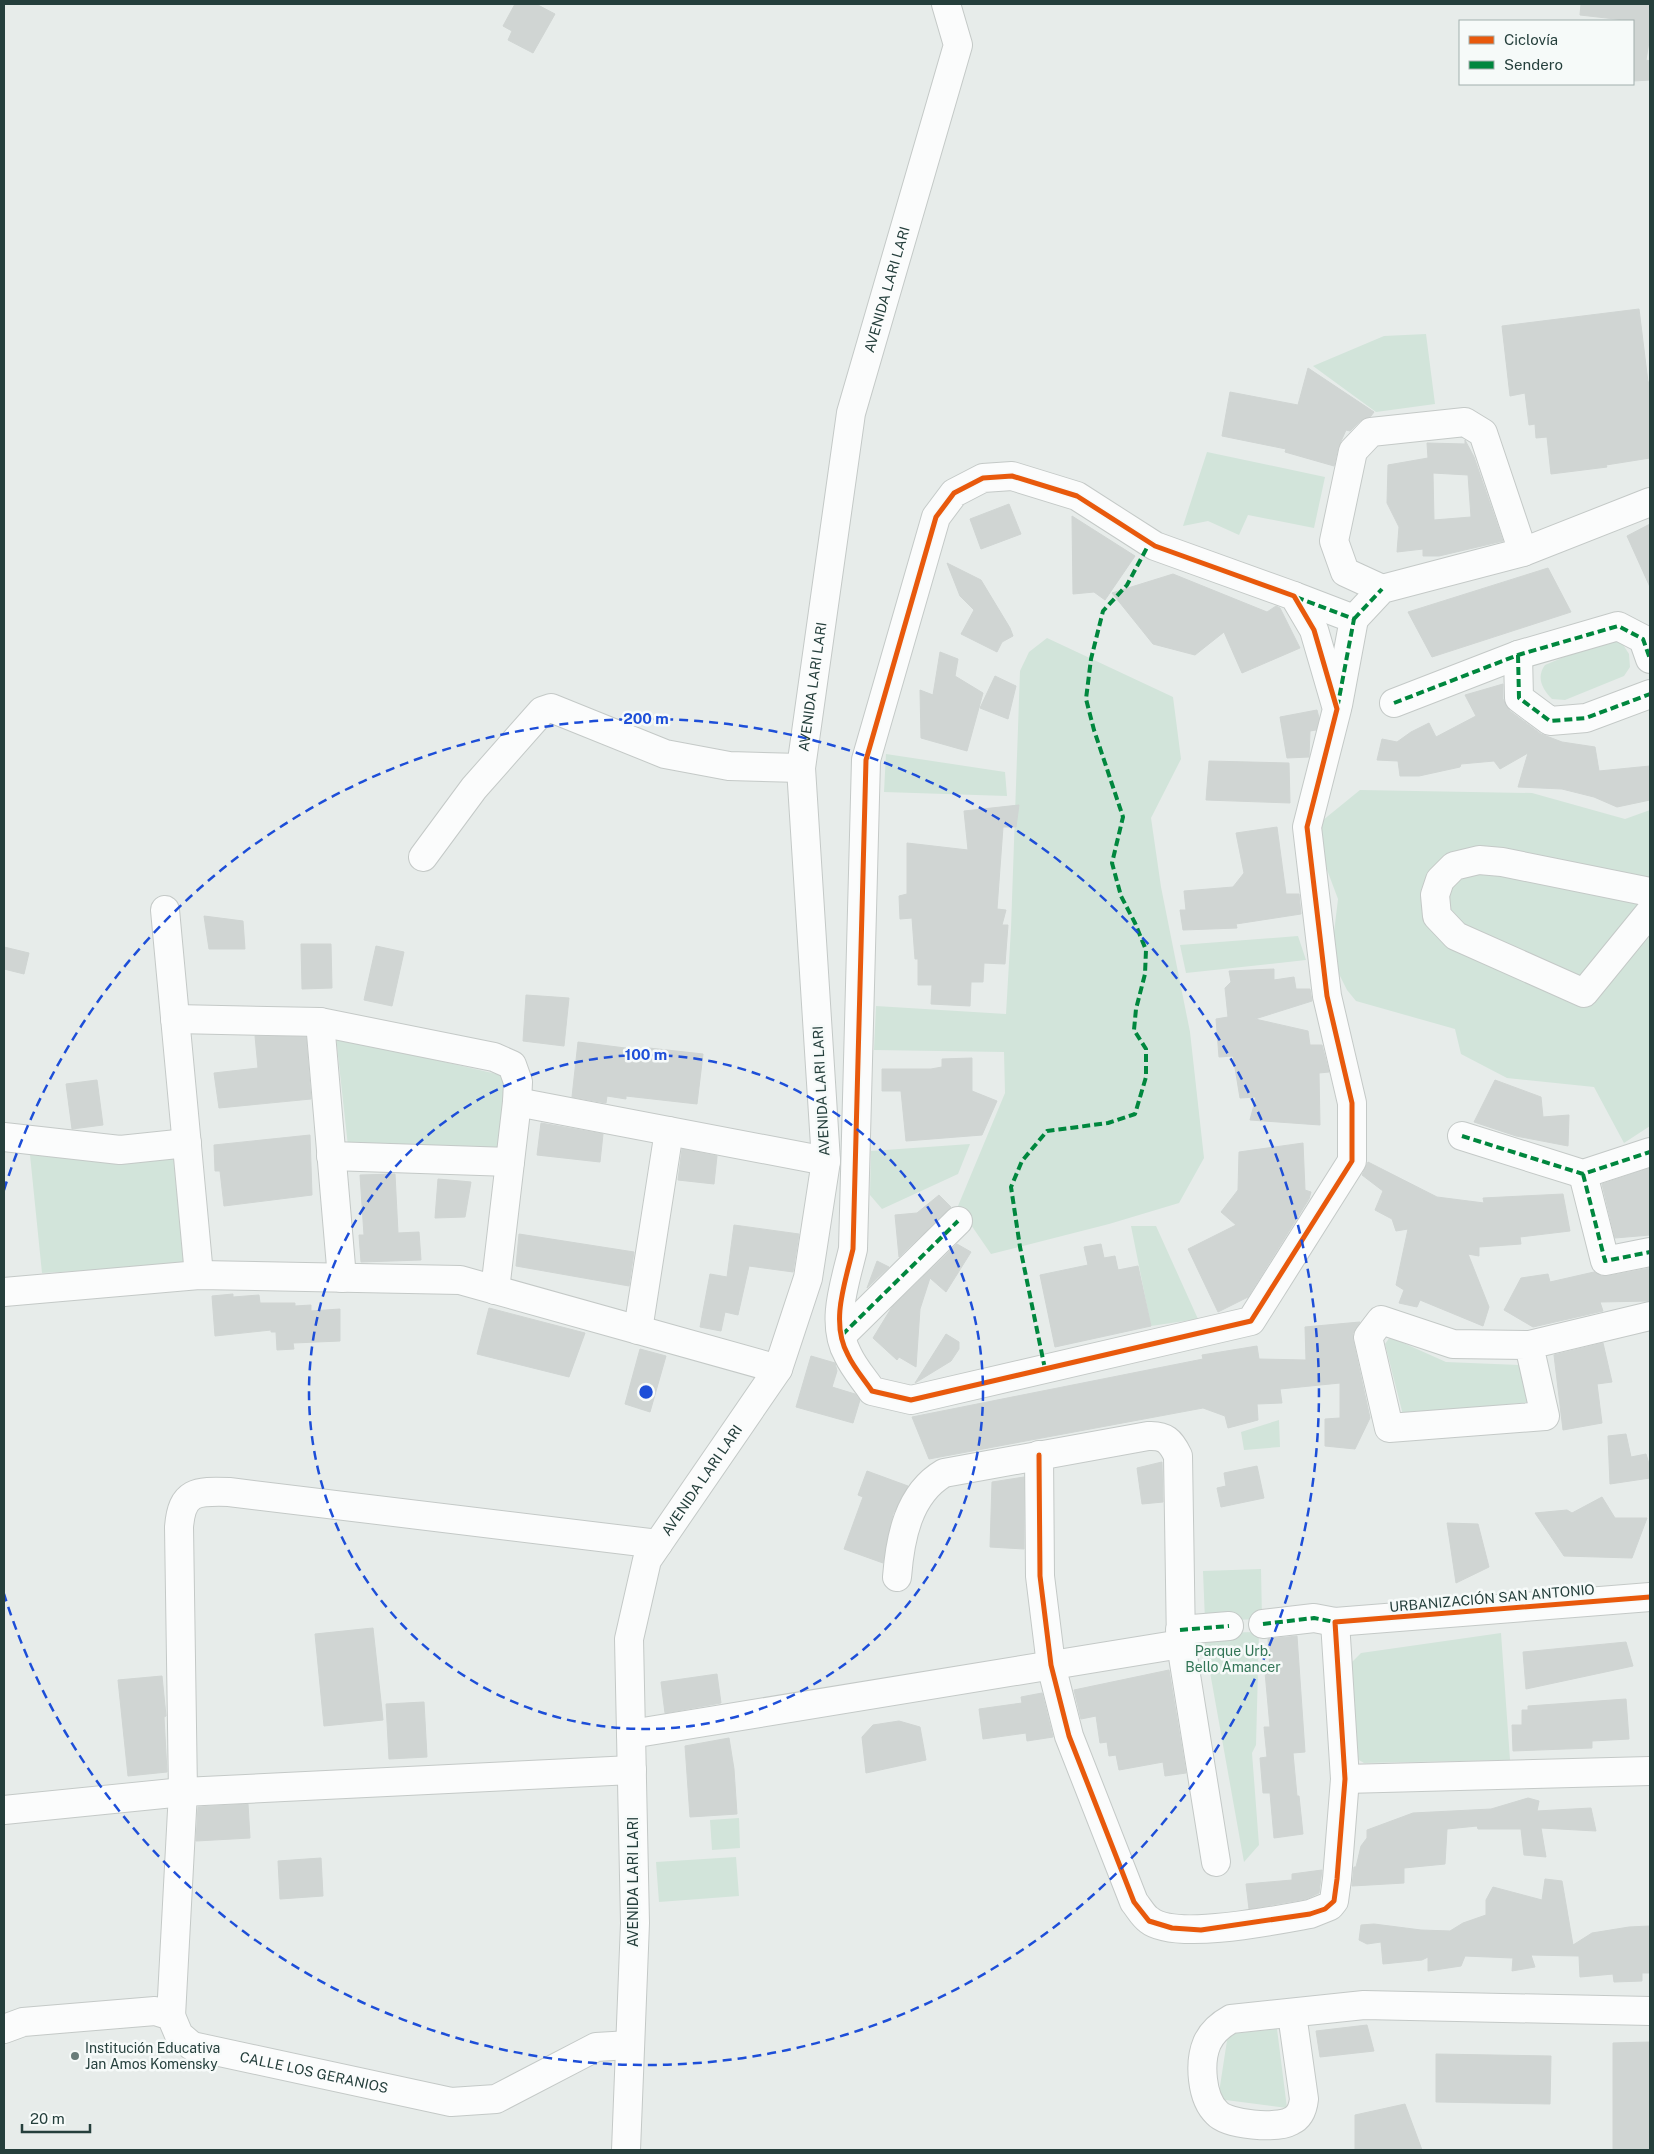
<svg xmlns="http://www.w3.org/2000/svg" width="1654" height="2154" viewBox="0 0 1654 2154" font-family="'Public Sans',sans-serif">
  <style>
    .green { fill: #d2e4da }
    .building { fill: #d0d5d3; stroke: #d0d5d3; fill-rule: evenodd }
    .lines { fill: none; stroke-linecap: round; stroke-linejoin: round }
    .minor-casing { stroke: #c4c9c7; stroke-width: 30 }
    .minor { stroke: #fbfcfc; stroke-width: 28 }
    .quiet { stroke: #00873e; stroke-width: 4; stroke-dasharray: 8 4; stroke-linecap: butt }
    .cycleway-casing { stroke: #f6faf9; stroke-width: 8 }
    .cycleway { stroke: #e8590c; stroke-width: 5 }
    .ring { fill: none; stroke: #1d4ed8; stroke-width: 2.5; stroke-dasharray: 9 6 }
    .poi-dot { fill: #697c79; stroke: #f6faf9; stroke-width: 2 }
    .labels { text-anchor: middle; stroke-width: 5; stroke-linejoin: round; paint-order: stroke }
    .street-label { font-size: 14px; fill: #253f3c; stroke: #f6faf9 }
    .park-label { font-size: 14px; fill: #317455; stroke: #f6faf9 }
    .poi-label { font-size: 14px; fill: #253f3c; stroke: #f6faf9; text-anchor: start }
    .centre { fill: #1d4ed8; stroke: #f6faf9; stroke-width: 2.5 }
    .ring-label { font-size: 15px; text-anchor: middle; font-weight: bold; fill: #1d4ed8; stroke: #f6faf9; stroke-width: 5; stroke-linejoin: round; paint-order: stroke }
  </style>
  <rect width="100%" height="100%" fill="#e7ecea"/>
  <path class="green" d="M1426,334L1435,404L1376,412L1313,366L1384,336Z
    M1207,452L1325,477L1314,528L1248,515L1239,535L1208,521L1183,526Z
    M1047,638L1173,697L1181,759L1151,818L1161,887L1190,1032L1204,1158L1179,1203L1109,1224L991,1254L958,1206L1005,1093L1004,1052L874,1050L876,1006L1006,1014L1011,928L1020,671L1029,652Z
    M1609,638L1622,643L1629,654L1630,667L1624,676L1565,700L1552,699C1542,689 1536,677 1545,665Z
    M886,754L1005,772L1007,796L884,792Z
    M1360,790L1532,793L1625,819L1650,810V1126L1624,1143L1594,1087L1507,1078L1461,1054L1455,1029L1356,1001L1347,990L1331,958L1338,899L1323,859L1317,825Z
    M1298,936L1306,960L1186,973L1180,945Z
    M336,1037L501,1075L505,1086L498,1150L348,1146Z
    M970,1144L958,1174L882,1209L870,1195L871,1151Z
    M30,1155L113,1161L176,1155L186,1265L42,1273Z
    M1131,1226H1156L1198,1319L1151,1326Z
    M1390,1337L1446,1362L1519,1365L1530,1402L1403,1415L1385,1344Z
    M1279,1420L1280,1447L1244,1450L1241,1432Z
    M1261,1569L1262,1619L1205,1621L1203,1571Z
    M1259,1632L1256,1745L1252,1753L1259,1845L1244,1862L1203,1633Z
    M1501,1633L1510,1760L1364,1763L1354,1757L1349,1665L1361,1653Z
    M739,1818L740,1848L712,1850L710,1820Z
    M736,1857L739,1896L659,1902L656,1862Z
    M1277,2029L1287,2108L1218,2099L1228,2034Z"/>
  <path class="building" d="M515,4H536L555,14L533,53L508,40L512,31L503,26Z
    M1581,4H1650V36L1646,60L1650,61V80L1633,81V21L1580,15Z
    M1639,309L1648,382H1650V458L1606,465L1607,467L1551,474L1547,437L1536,438L1535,424L1529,425L1525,393L1510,396L1502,326Z
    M1308,368L1374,412L1371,416L1360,421L1350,431L1346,430L1338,448L1334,466L1285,452L1286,449L1222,436L1230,392L1298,405Z
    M1465,440L1474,457L1503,541L1439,556H1423V549L1397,552L1399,527L1387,503L1388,465L1428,458L1427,443L1465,444ZM1433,473L1468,475L1471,517L1434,520Z
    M1009,504L1021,534L981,549L970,519Z
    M1072,516L1135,556L1105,600L1094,592L1073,594Z
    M1650,524V587L1627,536Z
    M947,563L981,580L1010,628L1013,636L1002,642L997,652L961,634L974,610L960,596Z
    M1548,568L1571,612L1432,657L1408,612Z
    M1173,574L1267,612L1276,606L1280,608L1300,648L1242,673L1224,632L1195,655L1153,644L1112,593Z
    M940,652L958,659L955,676L983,693L967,751L921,738L920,690L933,695Z
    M995,676L1016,686L1008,719L980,708Z
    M1503,684V699L1510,711L1541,734L1562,742L1595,747L1599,771L1650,766V800L1617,807L1594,797L1562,789L1518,787L1528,753L1500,769L1494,761L1461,764L1460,767L1419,776H1400L1398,761L1377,760L1382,739L1397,742L1411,732L1429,723L1436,737L1476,716L1465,695Z
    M1317,710L1319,718L1316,730L1310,731L1309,757L1287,758L1280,717Z
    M1209,761L1289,763L1290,803L1206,800Z
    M1019,805L1016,827H1003L997,909L1006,910L1002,925H1008L1005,964L984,963L983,982H971L970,1006L931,1004L932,985H918V959H915L912,918L900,919L899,896L907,894V843L968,850L964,811Z
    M1277,827L1286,894H1299L1301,914L1236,924L1237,928L1183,930L1180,910H1186L1184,891L1233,887L1244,873L1236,833Z
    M204,916L243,921L245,949H209Z
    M301,944H331L332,988L302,989Z
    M376,946L404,952L392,1006L364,1000Z
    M4,947L29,953L24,974L4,969Z
    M1274,969V980L1294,977L1296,989H1310L1312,1001L1255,1019L1308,1031L1310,1045H1322L1329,1072L1319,1073L1320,1125L1250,1120L1256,1097L1240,1098L1233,1056L1219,1057L1216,1019L1228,1017L1225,988L1231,982L1229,971Z
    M526,995L569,998L564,1046L523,1041Z
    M255,1036L306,1037L311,1099L219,1108L214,1073L258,1068Z
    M578,1042L649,1051V1048L703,1054L697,1104L626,1096V1099L607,1096L606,1103L572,1097Z
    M972,1058V1091L997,1101L982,1135L906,1141L901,1091H882V1069H931L942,1067V1059Z
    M97,1080L103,1125L72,1129L66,1084Z
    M1495,1080L1541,1097L1543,1117L1569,1115L1568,1146L1516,1136L1474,1122Z
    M541,1123L603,1134L600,1162L537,1155Z
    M310,1135L312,1195L224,1206L220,1171H215L214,1145Z
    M1303,1143L1305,1190L1311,1192L1309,1199L1248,1297L1218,1312L1188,1249L1236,1225L1221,1212L1238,1190L1239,1152Z
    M682,1149L717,1156L714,1184L678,1180Z
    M1368,1162L1437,1197L1484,1203L1483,1198L1563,1194L1570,1231L1520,1237L1521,1244L1479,1247V1256L1468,1254L1489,1307L1483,1326L1420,1300L1417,1307L1399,1303L1404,1290L1396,1285L1408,1229L1396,1231L1392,1219L1375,1210L1383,1191L1362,1175Z
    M1650,1168V1235L1615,1238L1602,1184Z
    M395,1174L398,1233L419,1232L421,1260L361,1262L359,1235H364L360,1175Z
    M438,1179L471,1182L465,1217L435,1218Z
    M939,1195L951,1207L899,1257L895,1215L917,1213Z
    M734,1225L799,1234L793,1272L749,1266L738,1315L725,1312L721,1331L700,1327L710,1274L727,1277Z
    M519,1234L634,1252L629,1286L516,1266Z
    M957,1244L971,1252L946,1292L930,1278L920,1309L916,1367L899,1357L897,1360L873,1338L892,1307Z
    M1101,1244L1104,1258L1115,1256L1118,1270L1138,1266L1151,1326L1055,1347L1040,1275L1088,1265L1084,1247Z
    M877,1261L889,1267L867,1288Z
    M1650,1268V1301L1600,1302L1603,1311L1533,1327L1504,1310L1521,1278L1548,1274L1550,1282L1594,1272L1601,1276H1608Z
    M233,1294V1297L259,1295L260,1303H295V1306L311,1305V1311L340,1309V1341L293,1343L294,1349L277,1350L276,1332H271V1330L215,1336L212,1296Z
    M489,1308L585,1333L569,1377L477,1354Z
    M1360,1322L1353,1333V1340L1370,1418L1355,1449L1325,1446V1419L1340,1418V1383L1280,1389L1282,1403L1257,1404L1258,1420L1228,1428L1225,1416L1203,1408L929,1459L912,1417L1203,1359L1202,1355L1257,1346L1259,1359L1306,1360L1305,1327Z
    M946,1334L959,1342V1349L951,1361L915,1383Z
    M1603,1343L1612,1382L1597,1384L1602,1423L1563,1430L1554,1355Z
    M640,1349L666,1356L650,1412L625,1404Z
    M811,1356L835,1363L837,1371L832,1387L855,1394L860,1400L853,1423L796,1407Z
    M1626,1434L1631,1457L1646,1454L1650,1467V1478L1610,1484L1608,1436Z
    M1162,1462L1163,1502L1142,1504L1137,1468Z
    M1257,1466L1264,1498L1221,1507L1217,1488L1226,1486L1224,1473Z
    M867,1471L908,1486L893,1514L883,1563L844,1549L863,1497L858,1495Z
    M1024,1477V1549L990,1547L992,1482Z
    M1602,1497L1615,1518H1647L1632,1558L1564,1556L1535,1513L1567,1510L1572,1513Z
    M1447,1523L1478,1524L1489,1567L1456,1583Z
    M373,1628L383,1720L324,1726L315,1634Z
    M1297,1636L1305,1752L1293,1753L1297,1796H1299L1303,1834L1274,1838L1270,1793H1263L1260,1758L1267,1757L1264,1727H1270L1265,1672L1270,1671L1268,1639Z
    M1626,1642L1633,1666L1526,1689L1523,1652Z
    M1169,1670L1186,1773L1165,1776L1163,1762L1119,1770L1116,1755L1109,1756L1107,1742L1100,1743L1096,1716L1081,1719L1074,1690Z
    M717,1674L721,1703L665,1713L661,1682Z
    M162,1676L166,1716L164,1717L167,1772L128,1776L118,1680Z
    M1042,1693L1053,1737L1027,1741L1026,1733L983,1739L979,1709L1022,1703L1021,1697Z
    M1626,1699L1629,1739L1592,1741V1748L1513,1751L1512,1725H1522V1710H1528V1706Z
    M424,1702L427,1757L389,1759L386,1704Z
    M899,1721L920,1727L926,1760L866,1773L862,1737L873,1725Z
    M729,1738L734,1769L737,1814L690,1817L685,1746Z
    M1528,1798L1539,1801L1537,1811L1591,1808L1596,1831L1541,1828L1546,1857L1524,1855L1521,1829H1478L1477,1826L1447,1829L1445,1864L1404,1868V1883L1352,1886L1354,1867H1356L1361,1846L1367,1838V1830L1413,1813L1491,1809Z
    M248,1804L250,1838L196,1841L198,1807Z
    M321,1858L323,1896L280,1899L278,1861Z
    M1322,1870L1319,1893L1306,1899L1249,1909L1246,1884L1292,1880V1874Z
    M1545,1879L1562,1881L1573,1945L1592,1933L1629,1927L1650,1926V1973H1642V1981L1614,1982L1613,1974L1580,1977L1579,1956L1531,1955L1535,1967L1512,1971L1513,1958L1465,1956L1461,1966L1428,1971V1957L1422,1960L1383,1964L1381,1942L1367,1944L1359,1940L1361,1925L1374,1924L1421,1930L1450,1931L1463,1923L1486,1915V1900L1493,1887L1542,1900Z
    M1367,2025L1374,2051L1320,2057L1316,2031Z
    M1650,2042V2150H1613V2043Z
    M1436,2054L1551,2056L1550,2104L1436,2102Z
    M1405,2104L1422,2150H1355V2115Z"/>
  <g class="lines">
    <g class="minor-casing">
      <g id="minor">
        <path d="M1012,476L1077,496L1155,546L1294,596L1314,630L1337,709L1307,827L1327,996L1352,1103V1161L1251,1321L911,1400L872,1391C864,1379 854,1368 848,1355C830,1323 845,1283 853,1249L866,760L936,517L954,493L983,478Z"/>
        <path d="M1382,589L1345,572L1334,541L1353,451L1371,432L1465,422L1483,433L1523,552"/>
        <path d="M1294,596L1354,619L1338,705"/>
        <path d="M1354,619L1382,589L1523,552L1650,502"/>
        <path d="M1518,655L1519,698L1550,721L1586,718L1650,694"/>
        <path d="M1394,703L1518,655L1618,626L1643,639L1650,659"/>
        <path d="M423,857L474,788L542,711L551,708L665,754L729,766L801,768"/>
        <path d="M1650,892L1502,862L1479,860L1454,866L1440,880L1435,895L1437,916L1456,936L1584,993L1650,912"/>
        <path d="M165,910L199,1275"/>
        <path d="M175,1019L320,1022L494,1057L512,1065L518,1082L517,1102L495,1290"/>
        <path d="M320,1022L342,1278"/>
        <path d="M517,1102L826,1161"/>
        <path d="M1462,1136L1583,1174L1650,1152"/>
        <path d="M4,1137L120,1150L187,1143"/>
        <path d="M331,1156L510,1162"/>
        <path d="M1583,1174L1605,1261L1650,1252"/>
        <path d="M4,1292L199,1275L460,1280L778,1369"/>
        <path d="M638,1330L669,1131"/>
        <path d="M842,1335L958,1221"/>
        <path d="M1529,1345L1545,1416L1389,1428L1368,1337L1381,1320L1453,1344L1529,1345L1650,1316"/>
        <path d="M1039,1455L1040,1576L1051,1665L1069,1736L1134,1902C1139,1908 1143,1916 1149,1920C1175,1941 1277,1920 1310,1914L1330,1906L1334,1901L1337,1879L1345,1779L1335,1622"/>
        <path d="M897,1577C900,1539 908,1494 944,1473L1148,1436C1165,1435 1171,1441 1178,1456L1181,1644L1216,1862"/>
        <path d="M1263,1624L1314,1618L1335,1622L1650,1597"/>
        <path d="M1180,1630L1229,1626"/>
        <path d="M631,1734L1181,1644"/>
        <path d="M1345,1779L1650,1771"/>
        <path d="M4,1810L183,1792L632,1770"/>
        <path d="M1292,2014L1304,2099C1303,2108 1300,2117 1291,2121C1277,2129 1228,2125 1217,2113C1201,2098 1199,2062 1207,2043C1212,2032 1220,2025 1231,2019L1364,2005L1650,2011"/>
        <path d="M171,2016L183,1792L179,1527C182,1491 196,1491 229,1492L658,1544"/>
        <path id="s1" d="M4,2029L23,2022L155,2011L171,2016L179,2035L192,2046L451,2102L496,2099L596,2047L630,2045"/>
        <path id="s2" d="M626,2150L635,1923L629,1639L647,1560L778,1369L808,1278L826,1161L801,768L851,413L958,45L946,4"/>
      </g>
    </g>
    <use href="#minor" class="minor"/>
    <path class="quiet" d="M1296,597L1354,619L1338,704
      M1354,619L1382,589
      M1518,655L1519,698L1550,721L1586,718L1650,694
      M1394,703L1518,655L1618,626L1643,639L1650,659
      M1462,1136L1583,1174L1650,1152
      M1583,1174L1605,1261L1650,1252
      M842,1335L958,1221
      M1045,1369L1020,1247L1011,1187L1022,1161L1047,1131L1108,1123L1135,1114L1146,1077V1049L1134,1030L1136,1009L1145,974L1146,950L1135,923L1121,896L1112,863L1123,817L1094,730L1086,699L1091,659L1103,611L1127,585L1150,542
      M1263,1624L1314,1618L1335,1622
      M1180,1630L1229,1626"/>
    <g class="cycleway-casing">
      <path id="cycleway" d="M1012,476L1077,496L1155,546L1294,596L1314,630L1337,709L1307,827L1327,996L1352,1103V1161L1251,1321L911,1400L872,1391C864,1379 854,1368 848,1355C830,1323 845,1283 853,1249L866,760L936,517L954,493L983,478Z
        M1039,1455L1040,1576L1051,1665L1069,1736L1134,1902L1149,1921L1172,1928L1201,1930L1310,1914L1325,1909L1334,1901L1337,1879L1345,1779L1335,1622L1650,1597"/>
    </g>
    <use href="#cycleway" class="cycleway"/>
  </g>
  <g class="ring">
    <circle cx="646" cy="1392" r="337"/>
    <path d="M4 1190A673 673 0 1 1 4 1594"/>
  </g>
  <circle class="poi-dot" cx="75" cy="2056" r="5"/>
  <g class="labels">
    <g class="street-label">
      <text dy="5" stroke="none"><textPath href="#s2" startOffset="1919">AVENIDA LARI LARI</textPath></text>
      <text dy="5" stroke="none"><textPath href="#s2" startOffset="1514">AVENIDA LARI LARI</textPath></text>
      <text transform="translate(821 1091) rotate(-93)" y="5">AVENIDA LARI LARI</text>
      <text dy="5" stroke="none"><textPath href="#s2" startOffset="689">AVENIDA LARI LARI</textPath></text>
      <text transform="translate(1492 1598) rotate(-5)" y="5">URBANIZACIÓN SAN ANTONIO</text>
      <text transform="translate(633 1882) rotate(-90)" y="5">AVENIDA LARI LARI</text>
      <text dy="5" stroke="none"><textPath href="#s1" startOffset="332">CALLE LOS GERANIOS</textPath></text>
    </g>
    <g class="park-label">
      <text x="1233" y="1656">Parque Urb.<tspan x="1233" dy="16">Bello Amancer</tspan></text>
    </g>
    <g class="poi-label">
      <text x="85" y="2053">Institución Educativa<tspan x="85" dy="16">Jan Amos Komensky</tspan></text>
    </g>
  </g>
  <circle cx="646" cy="1392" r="8" class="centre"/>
  <g class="ring-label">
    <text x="646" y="724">200 m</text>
    <text x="646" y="1060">100 m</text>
  </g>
  <rect width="1654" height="2154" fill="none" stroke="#253f3c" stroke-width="10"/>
  <rect x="1459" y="20" width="175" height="65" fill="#f6faf9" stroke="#a2afad"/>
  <rect x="1469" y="36" width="25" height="8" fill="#e8590c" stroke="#a2afad"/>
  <text x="1504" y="45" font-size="15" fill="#253f3c">Ciclovía</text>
  <rect x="1469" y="61" width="25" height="8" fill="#00873e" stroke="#a2afad"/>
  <text x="1504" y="70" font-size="15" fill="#253f3c">Sendero</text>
  <path d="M22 2124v8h68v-8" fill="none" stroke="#253f3c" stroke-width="2.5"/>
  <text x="30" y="2124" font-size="15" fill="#253f3c" stroke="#f6faf9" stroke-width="4" paint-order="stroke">20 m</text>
</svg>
